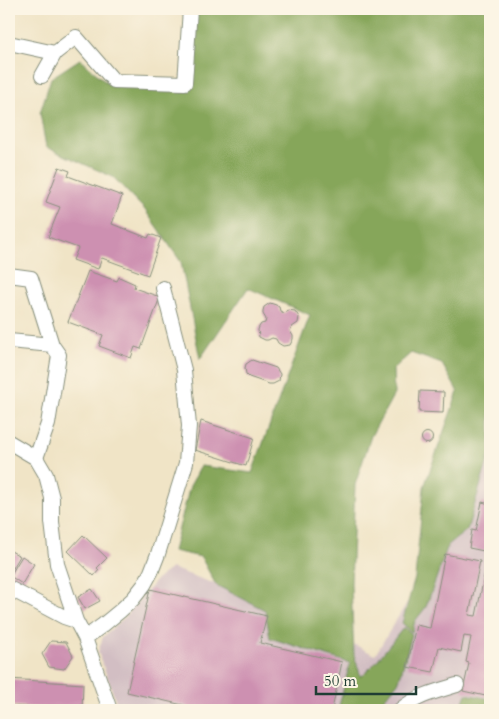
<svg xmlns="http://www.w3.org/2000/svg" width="499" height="719" viewBox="0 0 499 719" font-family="Cardo,serif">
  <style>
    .industrial { fill: #d2bec3 }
    .forest { fill: #86a65a; stroke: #527247 }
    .building { fill: #cd90b1 }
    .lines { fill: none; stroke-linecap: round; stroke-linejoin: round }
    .minor-casing { stroke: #88907d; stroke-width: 16 }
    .minor { stroke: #fff; stroke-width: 14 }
  </style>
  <rect width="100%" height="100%" fill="#fcf5e5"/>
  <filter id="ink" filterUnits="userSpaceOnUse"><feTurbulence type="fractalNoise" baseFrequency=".02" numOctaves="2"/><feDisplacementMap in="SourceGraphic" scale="10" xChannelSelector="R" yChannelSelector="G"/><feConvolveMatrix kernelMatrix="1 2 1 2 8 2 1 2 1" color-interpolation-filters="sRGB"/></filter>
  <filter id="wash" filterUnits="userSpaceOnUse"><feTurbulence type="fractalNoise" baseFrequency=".0096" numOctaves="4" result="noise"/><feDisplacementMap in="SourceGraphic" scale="20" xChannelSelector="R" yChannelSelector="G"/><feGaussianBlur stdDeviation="1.12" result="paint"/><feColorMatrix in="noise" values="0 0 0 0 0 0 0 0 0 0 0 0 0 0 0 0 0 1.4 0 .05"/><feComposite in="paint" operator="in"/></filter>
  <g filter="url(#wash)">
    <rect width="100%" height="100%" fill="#f0e4c6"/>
    <path class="industrial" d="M490,419V710H123L117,704L98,652L103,637L124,618L156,580L171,568L282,608L375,655L468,502Z"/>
    <path class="forest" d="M193,9H490V453L467,530L448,545L426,607L415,621L412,632L402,623L415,578L424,487L458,392L442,364L411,353L393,369L394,394L371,436L355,485L351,584L354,655L361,677L375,663L404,627L412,634L399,681L375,710H338L350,663L270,638L265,610L216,585L201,557L173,551L190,486L201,466L252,473L310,315L248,288L200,359L181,262L145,210L113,177L46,147L40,113L51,78L80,59L108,84L156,91L187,80Z
      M466,694L490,699V710H460Z"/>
    <g id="blocks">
      <path class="building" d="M59,167L70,171L68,176L122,196L112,224L148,238L150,234L161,238L148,275L102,258L98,269L73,260L78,248L48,237L60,207L46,202Z
        M88,271L117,281L119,277L135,284L134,288L160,297L141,349L135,347L131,358L99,346L103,335L68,322Z
        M270,303L276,305L279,307L280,311L284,313L288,310L295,311L299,317L298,323L292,327L290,331L293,336V339L290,345L283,346L278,343L276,339L272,338L268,340H265L259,337L258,330L259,327L261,324L265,323L266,319L263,314V311L264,307Z
        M252,360L276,368L280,374L279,381L273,384H269L249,377L246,374L245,368L246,364Z
        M420,391L444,392L443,413L419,412Z
        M201,421L254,438L246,466L195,450Z
        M421.5 438a5.5 5.5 0 1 1 11 0a5.5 5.5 0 1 1-11 0Z
        M482,502L490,504V697L463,691L469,663L466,662L471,637L464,636L461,652L439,647L433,672L407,667L416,625L430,628L445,554L480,561L469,615L476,616L489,552L469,548L472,530L476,531Z
        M83,535L107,558L97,568L99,570L94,576L68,551Z
        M9,550L20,556L9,575Z
        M22,556L34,564L22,584L10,576Z
        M92,589L100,601L85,609L78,597Z
        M150,589L267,616L260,643L342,662L332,710H186L187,706L127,692Z
        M51,641L66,642L73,656L64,669L49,667L42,654Z
        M9,679L83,684L82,710L9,706Z"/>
    </g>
  </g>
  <g filter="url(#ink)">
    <use href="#blocks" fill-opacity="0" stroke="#88907d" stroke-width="1"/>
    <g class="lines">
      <g class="minor-casing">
        <path id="minor" d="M9,43L55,53
          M42,76L55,53L76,37L114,81L185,83L190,9
          M9,275L31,278L52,345L59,355L48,424L36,458
          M9,341L52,345
          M9,442L36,458L46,475L52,498V522L57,564L76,621L85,638L110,710
          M9,588L64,617L76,621
          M85,638L103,625L120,611L133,599L144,585L151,572L158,554L186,463L189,426L184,370L163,288
          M400,710C416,696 437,691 457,685"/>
      </g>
      <use href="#minor" class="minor"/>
    </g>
  </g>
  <rect width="499" height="719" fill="none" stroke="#fcf5e5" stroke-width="30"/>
  <path d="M316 686v8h100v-8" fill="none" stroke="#1f3d34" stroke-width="2.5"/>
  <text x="324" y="686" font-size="15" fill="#1f3d34" stroke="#fcf5e5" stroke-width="4" paint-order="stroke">50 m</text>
</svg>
